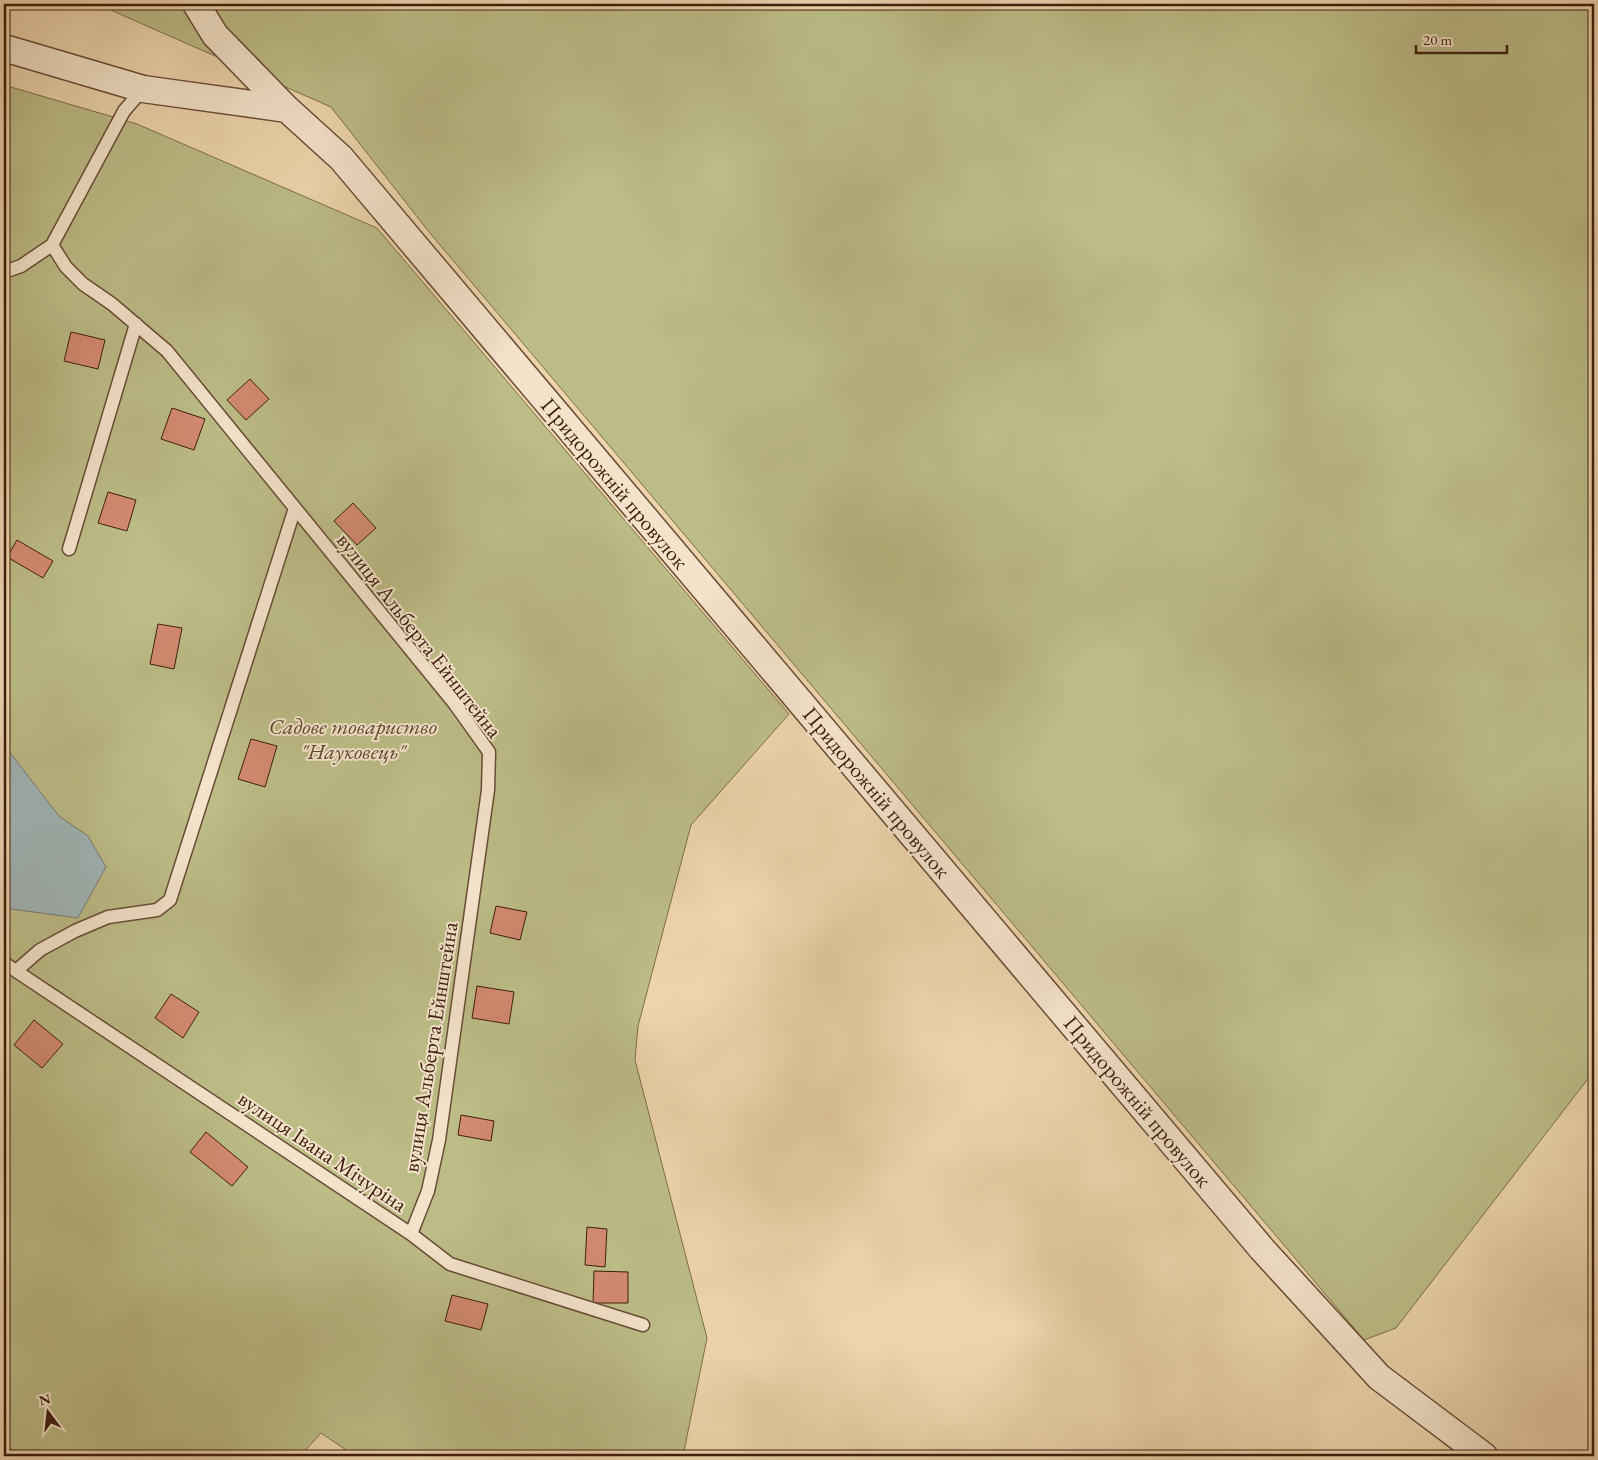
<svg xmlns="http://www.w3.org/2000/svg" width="1598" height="1460" viewBox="0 0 1598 1460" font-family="'EB Garamond',serif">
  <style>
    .green { fill: #bcbc87; stroke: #7e6d4a }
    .water { fill: #a0b5b7; stroke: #797973 }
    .building { fill: #d28a72; stroke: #3f1e0e }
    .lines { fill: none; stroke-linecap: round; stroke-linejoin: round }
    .lane-casing { stroke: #6a4c36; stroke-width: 15 }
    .street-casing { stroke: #6a4c36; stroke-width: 29 }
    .lane { stroke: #f3e3ca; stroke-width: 12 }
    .street { stroke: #f3e3ca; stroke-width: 26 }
    .labels { text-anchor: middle; stroke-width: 4; stroke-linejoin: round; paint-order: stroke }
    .street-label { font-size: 22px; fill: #3f1e0e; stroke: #f3e3ca }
    .park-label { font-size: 22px; font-style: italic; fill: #5e462c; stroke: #f3e3ca }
  </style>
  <rect width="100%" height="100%" fill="#edd4ad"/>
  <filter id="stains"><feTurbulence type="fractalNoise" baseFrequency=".004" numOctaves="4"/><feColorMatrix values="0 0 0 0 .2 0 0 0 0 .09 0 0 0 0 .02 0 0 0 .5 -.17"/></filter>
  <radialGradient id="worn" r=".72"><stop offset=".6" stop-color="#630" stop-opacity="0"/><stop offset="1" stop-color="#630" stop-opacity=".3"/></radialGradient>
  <path class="green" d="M97,4H1594V1071L1396,1328L1364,1340L429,232L331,107Z
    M4,85L137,124L377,228L789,714L691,825L638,1026L635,1060L707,1338L683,1456H355L321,1433L302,1454L308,1456H4Z"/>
  <path class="water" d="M4,745L59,816L88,836L106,867L78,918L4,908Z"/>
  <path class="building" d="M71,332L105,340L98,369L64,361Z
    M250,379L269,399L246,420L227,400Z
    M172,408L205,419L194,450L161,439Z
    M108,492L136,500L127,531L98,523Z
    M353,503L376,528L357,545L334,521Z
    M17,540L53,561L43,578L7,557Z
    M158,624L182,628L174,669L150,664Z
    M251,739L277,746L265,787L238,779Z
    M496,906L527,912L520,940L490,933Z
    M477,986L514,992L509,1024L472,1018Z
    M171,994L199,1012L183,1038L155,1018Z
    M34,1020L63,1044L42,1068L14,1045Z
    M461,1115L494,1121L491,1141L458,1135Z
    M206,1132L248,1167L232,1186L190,1152Z
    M587,1227L607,1229L605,1267L585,1265Z
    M594,1271L628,1272V1303H593Z
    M452,1295L488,1304L481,1330L445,1321Z"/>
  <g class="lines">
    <g class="lane-casing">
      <path id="lane" d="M52,245L66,267L83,284L112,304L167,351L454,703L489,752L488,790L439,1140L428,1191L411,1234
        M4,272L21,266L52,245L124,111L143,89
        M69,549L136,324
        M4,963L411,1234L450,1264L643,1325
        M16,971L40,950L75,931L108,917L157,910L170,900L295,508
        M4,1453L8,1456"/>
    </g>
    <g class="street-casing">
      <path id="street" d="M196,4L215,35L287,109L341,158L1262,1249L1379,1377L1484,1456
        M4,48L143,89L287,109"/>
    </g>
    <use href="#lane" class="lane"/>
    <use href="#street" class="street"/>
  </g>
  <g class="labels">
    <g class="street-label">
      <text transform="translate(615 483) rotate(50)" y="8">Придорожній провулок</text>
      <text transform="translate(420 635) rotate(52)" y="8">вулиця Альберта Ейнштейна</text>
      <text transform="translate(877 792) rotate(50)" y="8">Придорожній провулок</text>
      <text transform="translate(430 1047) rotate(-81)" y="8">вулиця Альберта Ейнштейна</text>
      <text transform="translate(1138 1101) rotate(50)" y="8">Придорожній провулок</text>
      <text transform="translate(323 1151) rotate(34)" y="8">вулиця Івана Мічуріна</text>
    </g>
    <g class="park-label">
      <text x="353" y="734">Садове товариство<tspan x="353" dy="25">"Науковець"</tspan></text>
    </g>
  </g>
  <rect width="1598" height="1460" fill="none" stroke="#edd4ad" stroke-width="20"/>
  <rect x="5" y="5" width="1588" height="1450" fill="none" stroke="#3f1e0e" stroke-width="2.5"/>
  <rect x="10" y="10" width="1578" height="1440" fill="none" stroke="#3f1e0e"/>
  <g transform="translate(48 1412) rotate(345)" stroke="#f3e3ca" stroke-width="4" paint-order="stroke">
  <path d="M0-4L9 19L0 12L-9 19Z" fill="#3f1e0e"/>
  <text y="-8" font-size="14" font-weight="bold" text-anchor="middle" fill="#3f1e0e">N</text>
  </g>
  <path d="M1416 45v8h91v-8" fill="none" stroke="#3f1e0e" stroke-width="2.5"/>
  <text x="1423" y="45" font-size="15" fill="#3f1e0e" stroke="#f3e3ca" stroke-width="4" paint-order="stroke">20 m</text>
  <rect width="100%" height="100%" filter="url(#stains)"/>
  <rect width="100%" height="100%" fill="url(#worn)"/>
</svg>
